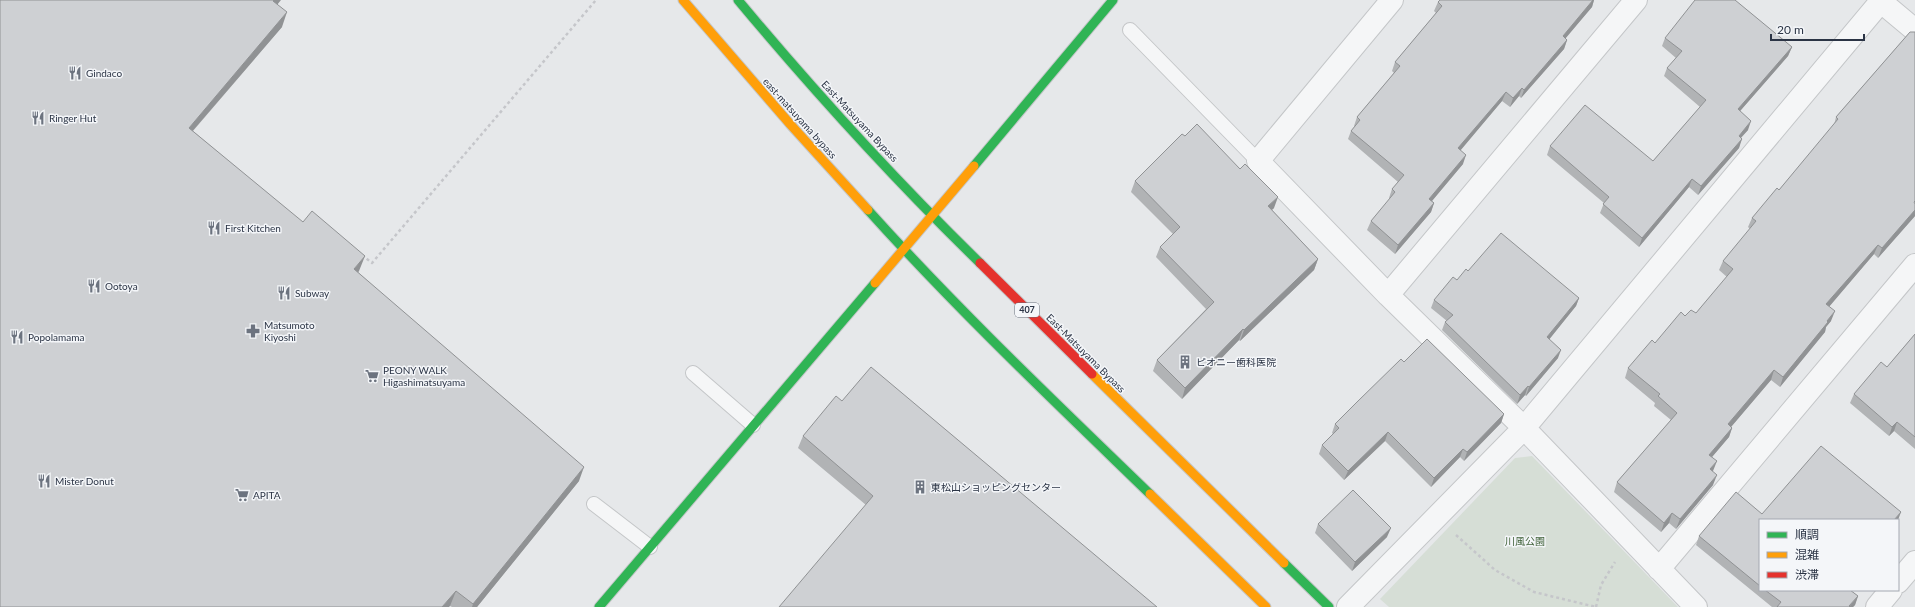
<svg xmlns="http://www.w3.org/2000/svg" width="1915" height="607" viewBox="0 0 1915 607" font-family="Lato,'Noto Sans JP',sans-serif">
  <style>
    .green { fill: #d6ded6 }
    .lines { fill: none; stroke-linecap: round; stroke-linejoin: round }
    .lane-casing { stroke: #c4c6c8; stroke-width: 16 }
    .street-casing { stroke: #c4c6c8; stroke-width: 24 }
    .fast-casing { stroke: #c4c6c8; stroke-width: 11 }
    .slow-casing { stroke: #c4c6c8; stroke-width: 11 }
    .jam-casing { stroke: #c4c6c8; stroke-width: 11 }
    .path { stroke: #c5c6ca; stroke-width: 2.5; stroke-dasharray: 3 3; stroke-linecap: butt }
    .lane { stroke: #f5f6f7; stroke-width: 14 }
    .street { stroke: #f5f6f7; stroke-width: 22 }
    .fast { stroke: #30b455; stroke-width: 9 }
    .slow { stroke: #ff9f0a; stroke-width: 9 }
    .jam { stroke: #e5322d; stroke-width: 9 }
    .wall { fill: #b1b3b5 }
    .shaded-wall { fill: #909294 }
    .building { fill: #ced0d3; stroke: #909294 }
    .labels { text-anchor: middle; stroke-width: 3; stroke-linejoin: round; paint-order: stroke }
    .shield { fill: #f4f6f9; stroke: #676e7b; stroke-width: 1 }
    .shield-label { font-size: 9px; font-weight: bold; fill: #2b3445 }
    .poi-label { font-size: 10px; fill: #2b3445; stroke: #f4f6f9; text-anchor: start }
    .street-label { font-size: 10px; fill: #2b3445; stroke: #f4f6f9 }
    .park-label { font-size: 10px; fill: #3f6138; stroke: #f4f6f9 }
  </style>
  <rect width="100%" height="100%" fill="#e6e8ea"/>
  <path class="green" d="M1532,456L1678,607H1389L1380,599L1515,458Z"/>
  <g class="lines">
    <g class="lane-casing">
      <path id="lane" d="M1130,30L1258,161
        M693,373L753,425
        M594,504L650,547"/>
    </g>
    <g class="street-casing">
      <path id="street" d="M1392,0L1258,161L1388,295L1524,428L1696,607
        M1879,0L1915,30
        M1388,295L1636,0
        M1659,569L1915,265
        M1898,582L1915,562
        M1348,607L1524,428L1882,0
        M1877,607L1891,590"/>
    </g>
    <g class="fast-casing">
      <path id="fast" d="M738,0C814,91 895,180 980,263
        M974,166L1113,0
        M868,210C957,309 1054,401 1150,494
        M1284,563L1329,607
        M599,607L875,283"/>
    </g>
    <g class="slow-casing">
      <path id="slow" d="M683,0L790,124L868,210
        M875,283L974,166
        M1092,374L1284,563
        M1150,494L1266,607"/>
    </g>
    <g class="jam-casing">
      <path id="jam" d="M980,263L1092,374"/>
    </g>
    <path class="path" d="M362,255L372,263L596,0
      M1456,535L1495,570L1534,592L1596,607
      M1596,607L1601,585L1615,562"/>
    <use href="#lane" class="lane"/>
    <use href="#street" class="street"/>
    <use href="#fast" class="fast"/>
    <use href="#slow" class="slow"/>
    <use href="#jam" class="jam"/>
  </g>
  <path class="wall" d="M0,0L277,4L282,27L193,131L359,271L358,272L579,481L477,607H452L450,606Z
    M1440,0H1594L1592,7L1565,38L1567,40L1564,49L1521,98L1519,96L1510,107L1502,101L1460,150L1463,164L1432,201L1434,203L1431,212L1395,254L1367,230L1371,221L1390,199L1389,198L1392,189L1398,182L1348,139L1351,131L1354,127V126L1357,117L1394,73L1392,71L1395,62L1436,13L1434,11L1438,2Z
    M1910,32L1915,216L1878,258L1874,254L1829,306L1831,321L1826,327L1825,332L1780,387L1771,380L1731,427L1732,428L1729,437L1712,457L1713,485L1676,529L1669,523L1661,532L1614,492L1617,482L1671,420L1654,406L1655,403L1625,378L1628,368L1655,343L1685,316L1696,313L1727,277L1719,270L1723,261L1750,229L1748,227L1752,218L1779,190L1834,125L1836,117Z
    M1665,38L1792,47L1788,56L1740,111L1748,130L1741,138L1739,148L1698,195L1689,187L1639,247L1600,213L1604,203L1547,155L1550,146L1653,161L1700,107L1664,76L1667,68L1676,58L1662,46Z
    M1135,181L1274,208L1272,210L1318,259L1314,270L1240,341L1239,340L1182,399L1153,371L1157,360L1206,309L1156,257L1160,247L1173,234L1131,192Z
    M1468,271L1579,298L1576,306L1549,339L1558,358L1526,396L1525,395L1517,404L1442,330L1445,322L1447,321L1431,308L1434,300Z
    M1915,334V449L1894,431L1889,436L1850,403L1854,394L1887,367Z
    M1404,362L1504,414L1501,423L1464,461L1460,457L1431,487L1385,441L1344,480L1319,454L1322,445L1333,434L1332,433L1335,424Z
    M842,401L1157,607L866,505L798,448L803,436Z
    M1760,520V590H1850L1858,596L1855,605L1853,607H1772L1696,545L1699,536Z
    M1318,524L1387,537L1352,571L1315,533Z"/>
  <path class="shaded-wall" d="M274,0H281L268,16L273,1Z
    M1593,0H1594L1592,7L1560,45L1563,36Z
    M287,12L282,27L183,142L189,128Z
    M1567,40L1564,49L1521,98L1524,90Z
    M1792,47L1788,56L1734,118L1738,109Z
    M1522,88L1519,96L1510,107L1513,98Z
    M1506,92L1502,101L1455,157L1458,148Z
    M1751,121L1748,130L1735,144L1739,136Z
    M1742,139L1739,148L1698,195L1701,186Z
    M1466,155L1463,164L1426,208L1429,199Z
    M1692,179L1689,187L1639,247L1642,238Z
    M1278,197L1274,208L1264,217L1268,206Z
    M1434,203L1431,212L1395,254L1398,245Z
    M1915,210V216L1878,258L1882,248Z
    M1878,245L1874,254L1823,314L1826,304Z
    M365,256L359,271L349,283L354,269Z
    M1318,259L1314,270L1240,341L1244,330Z
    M1579,298L1576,306L1544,346L1547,337Z
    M1835,311L1831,321L1826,327L1825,332L1780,387L1783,377Z
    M1243,329L1239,340L1182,399L1185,388Z
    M1561,350L1558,358L1526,396L1529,387Z
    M1774,370L1771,380L1725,434L1728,424Z
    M1528,386L1525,395L1517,404L1520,395Z
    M1504,414L1501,423L1464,461L1467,452Z
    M1897,422L1894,431L1889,436L1892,427Z
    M1732,428L1729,437L1706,464L1709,455Z
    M1388,432L1385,441L1344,480L1348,471Z
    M1463,449L1460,457L1431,487L1434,478Z
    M1717,461L1713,471L1706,479L1710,469Z
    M584,467L579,481L477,607H472L473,604Z
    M1717,475L1713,485L1676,529L1680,519Z
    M1901,512L1898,520H1894Z
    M1672,513L1669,523L1661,532L1664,523Z
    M1391,528L1387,537L1352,571L1355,562Z
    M456,591L450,606L449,607H442Z
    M1858,596L1855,605L1853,607H1849Z"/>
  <path class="building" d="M0,0H274L273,1L287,12L189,128L303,222L312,211L365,256L354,269L584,467L473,604L456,591L442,607H0Z
    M1440,0H1593L1563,36L1567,40L1524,90L1522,88L1513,98L1506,92L1458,148L1466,155L1429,199L1434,203L1398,245L1371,221L1395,192L1392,189L1404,175L1351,131L1360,120L1357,117L1400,66L1395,62L1442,6L1438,2Z
    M1695,0H1735L1792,47L1738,109L1751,121L1739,136L1742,139L1701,186L1692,179L1642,238L1603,204L1609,197L1550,146L1585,105L1653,161L1706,100L1667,68L1682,51L1665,38Z
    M1910,32H1915V201L1914,202L1915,204V210L1882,248L1878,245L1826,304L1835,311L1827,321L1828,322L1783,377L1774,370L1728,424L1732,428L1709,455L1717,461L1710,469L1717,475L1680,519L1672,513L1664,523L1617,482L1677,413L1658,396L1660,394L1628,368L1652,340L1655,343L1681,312L1685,316L1691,310L1696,313L1733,269L1723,261L1756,221L1752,218L1777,188L1779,190L1838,119L1836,117Z
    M1197,124L1240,169L1245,164L1278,197L1268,206L1318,259L1244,330L1243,329L1185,388L1157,360L1214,302L1160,247L1180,227L1135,181L1182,134L1185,136Z
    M1501,233L1579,298L1547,337L1561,350L1529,387L1528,386L1520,395L1445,322L1453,315L1434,300L1453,277L1457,280L1466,269L1468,271Z
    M1915,334V437L1897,422L1892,427L1854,394L1881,362L1887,367Z
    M1427,339L1504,414L1467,452L1463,449L1434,478L1388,432L1348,471L1322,445L1339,428L1335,424L1357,402L1401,359L1404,362Z
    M871,367L1157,607H779L873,496L803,436L836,396L842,401Z
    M1821,446L1901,512L1894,520H1760V586L1699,536L1736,492L1762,514Z
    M1353,490L1391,528L1355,562L1318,524Z
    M1765,590H1850L1858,596L1849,606L1850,607H1777L1781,602Z"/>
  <defs>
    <g id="restaurant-bare" transform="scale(1.08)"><path d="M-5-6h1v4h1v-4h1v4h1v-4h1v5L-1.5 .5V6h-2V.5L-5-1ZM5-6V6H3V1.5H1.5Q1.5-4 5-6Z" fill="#6c737f" stroke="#f4f6f9" stroke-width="2.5" paint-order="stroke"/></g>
    <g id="pharmacy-bare" transform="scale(1.08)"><path d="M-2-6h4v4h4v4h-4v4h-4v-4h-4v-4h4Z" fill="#6c737f" stroke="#f4f6f9" stroke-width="2.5" paint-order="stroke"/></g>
    <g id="building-bare" transform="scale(1.08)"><path d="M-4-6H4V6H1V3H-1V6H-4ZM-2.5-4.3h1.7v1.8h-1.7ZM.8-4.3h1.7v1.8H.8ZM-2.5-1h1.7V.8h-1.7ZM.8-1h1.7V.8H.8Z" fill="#6c737f" stroke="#f4f6f9" stroke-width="2.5" paint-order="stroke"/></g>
    <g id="supermarket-bare" transform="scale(1.08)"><path d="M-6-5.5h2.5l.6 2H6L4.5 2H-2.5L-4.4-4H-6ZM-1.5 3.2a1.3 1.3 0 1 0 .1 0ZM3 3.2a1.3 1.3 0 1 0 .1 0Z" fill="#6c737f" stroke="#f4f6f9" stroke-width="2.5" paint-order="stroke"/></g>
  </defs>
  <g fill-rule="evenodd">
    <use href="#restaurant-bare" x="75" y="73"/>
    <use href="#restaurant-bare" x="38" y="118"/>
    <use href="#restaurant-bare" x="214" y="228"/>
    <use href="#restaurant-bare" x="94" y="286"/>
    <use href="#restaurant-bare" x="284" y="293"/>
    <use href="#pharmacy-bare" x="253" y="331"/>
    <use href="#restaurant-bare" x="17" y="337"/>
    <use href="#building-bare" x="1185" y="362"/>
    <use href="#supermarket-bare" x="372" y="376"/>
    <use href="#restaurant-bare" x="44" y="481"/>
    <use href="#building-bare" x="920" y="487"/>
    <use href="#supermarket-bare" x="242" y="495"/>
  </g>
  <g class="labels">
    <rect class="shield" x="1015" y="303" width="24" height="14" rx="3"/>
    <g class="shield-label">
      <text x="1027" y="313">407</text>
    </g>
    <g class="poi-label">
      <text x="86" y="77">Gindaco</text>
      <text x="49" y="122">Ringer Hut</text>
      <text x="225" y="232">First Kitchen</text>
      <text x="105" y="290">Ootoya</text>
      <text x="295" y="297">Subway</text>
      <text x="264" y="329">Matsumoto<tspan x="264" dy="12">Kiyoshi</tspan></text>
      <text x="28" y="341">Popolamama</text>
      <text x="1196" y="366">ピオニー歯科医院</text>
      <text x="383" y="374">PEONY WALK<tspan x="383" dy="12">Higashimatsuyama</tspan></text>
      <text x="55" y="485">Mister Donut</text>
      <text x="931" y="491">東松山ショッピングセンター</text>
      <text x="253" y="499">APITA</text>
    </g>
    <g class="street-label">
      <text transform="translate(800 118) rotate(48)" y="4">east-matsuyama bypass</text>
      <text transform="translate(860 121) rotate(47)" y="4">East-Matsuyama Bypass</text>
      <text transform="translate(1086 353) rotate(45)" y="4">East-Matsuyama Bypass</text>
    </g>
    <g class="park-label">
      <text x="1525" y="545">川風公園</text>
    </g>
  </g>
  <rect x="1759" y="519" width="140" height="72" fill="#f4f6f9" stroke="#a4a8b1"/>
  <rect x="1767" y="532" width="20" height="6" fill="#30b455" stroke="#a4a8b1"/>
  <text x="1795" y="539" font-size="12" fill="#2b3445">順調</text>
  <rect x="1767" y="552" width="20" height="6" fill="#ff9f0a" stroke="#a4a8b1"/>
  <text x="1795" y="559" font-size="12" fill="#2b3445">混雑</text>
  <rect x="1767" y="572" width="20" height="6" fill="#e5322d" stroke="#a4a8b1"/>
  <text x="1795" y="579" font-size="12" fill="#2b3445">渋滞</text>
  <path d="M1771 34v6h93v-6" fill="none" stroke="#2b3445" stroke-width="2"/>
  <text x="1777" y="34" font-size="12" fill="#2b3445" stroke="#f4f6f9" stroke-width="3" paint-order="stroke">20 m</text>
</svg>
